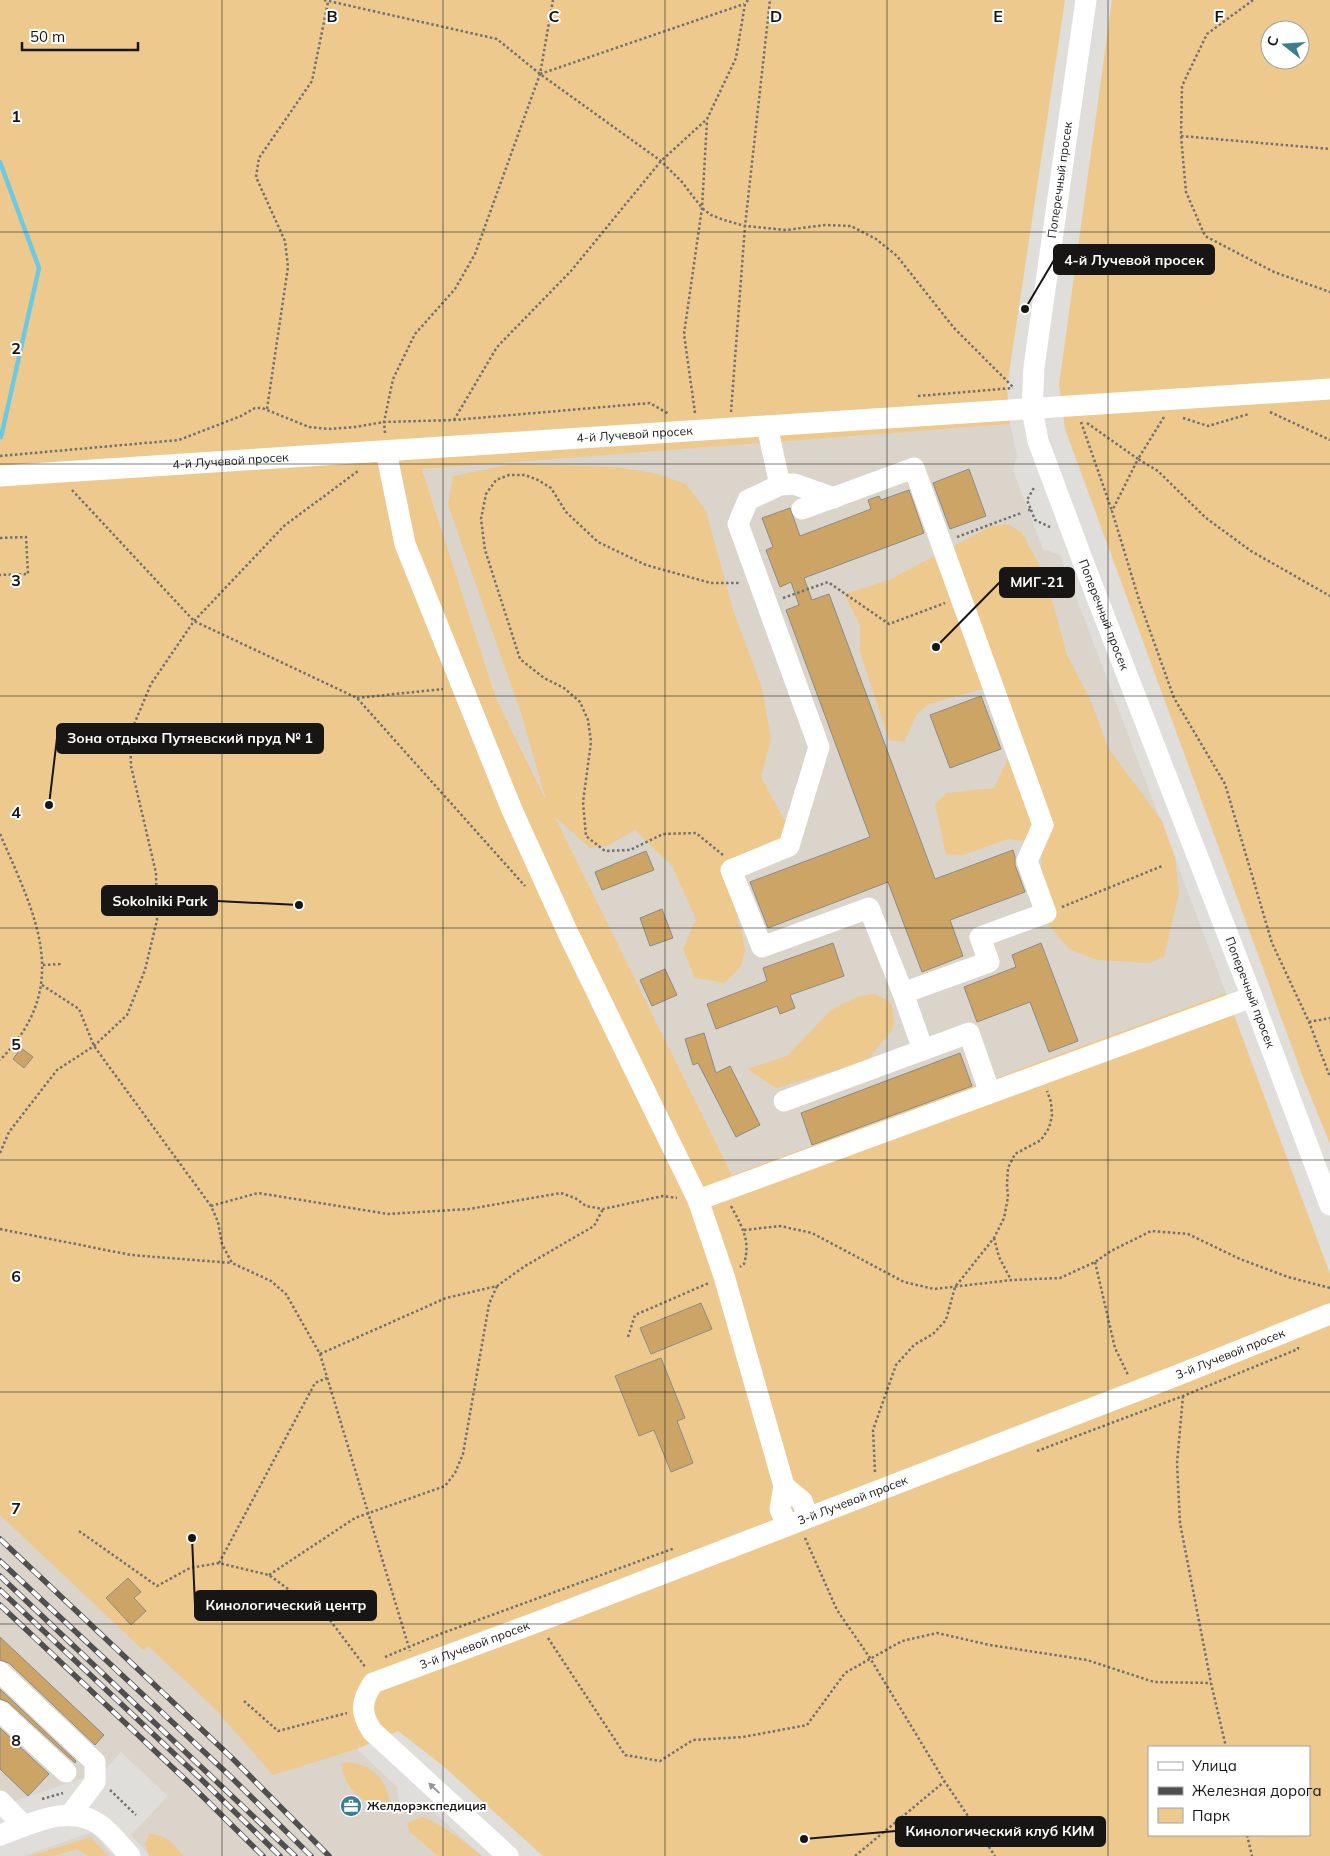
<svg xmlns="http://www.w3.org/2000/svg" width="1330" height="1856" viewBox="0 0 1330 1856" font-family="Mulish,sans-serif">
  <style>
    .built { fill: #dad4ca }
    .green { fill: #eec98e; fill-rule: evenodd }
    .lines { fill: none; stroke-linecap: round; stroke-linejoin: round }
    .stream { stroke: #6ec9e0; stroke-width: 4.5 }
    .building { fill: #cca566; stroke: #8b8a87 }
    .path { stroke: #73716f; stroke-width: 2.5; stroke-dasharray: 2.5 2.5; stroke-linecap: butt }
    .minor { stroke: #fff; stroke-width: 21 }
    .rail-casing { stroke: #504f4e; stroke-width: 5.5 }
    .rail { stroke: #fff; stroke-width: 4; stroke-dasharray: 11; stroke-linecap: butt }
    .oneway { fill: #979696 }
    .grid { fill: none; stroke: #171615; stroke-width: 1; stroke-opacity: 0.55 }
    .labels { text-anchor: middle; stroke-width: 4; stroke-linejoin: round; paint-order: stroke }
    .street-label { font-size: 12px; fill: #171615; stroke: #fff }
    .poi-label { font-size: 12px; font-weight: bold; fill: #171615; stroke: #fff; text-anchor: start }
    .grid-label { font-size: 16px; text-anchor: middle; font-weight: bold; fill: #171615; stroke: #fff; stroke-width: 4; stroke-linejoin: round; paint-order: stroke }
    .leader { fill: none; stroke: #171615; stroke-width: 2 }
    .callout-dot { fill: #171615; stroke: #fff; stroke-width: 2 }
    .callout { fill: #171615; stroke: #171615; stroke-width: 2 }
    .callout-label { font-size: 14px; text-anchor: middle; font-weight: bold; fill: #fff }
  </style>
  <rect width="100%" height="100%" fill="#e0dedb"/>
  <path class="built" d="M1010,424L1017,456L1013,470L1043,549L1060,555L1226,993L732,1175L496,698L422,468Z
    M0,1506L215,1709L273,1774L357,1749L397,1787L400,1810L409,1813L422,1802L482,1856H150L131,1835L168,1796L121,1752L104,1771L0,1806Z
    M92,1832L113,1856H24Z"/>
  <path class="green" d="M0,0H1065L1007,387L1010,424L422,469L496,698L546,800L522,716L448,505L453,476L512,464L616,467L658,474L686,484L706,511L733,610L762,688L771,739L761,777L786,823L780,843L742,857L737,921L742,932L745,951L741,966L725,983L695,978L683,949L696,919L672,866L635,830L607,846L590,848L555,817L732,1175L1226,993L1330,1274V1856H543L442,1765L398,1731L357,1749L273,1775L215,1709L148,1646L143,1650L0,1515ZM1149,1747H1309V1835H1149Z
    M1112,0H1330V1144L1304,1080L1065,429L1059,385ZM1270,30H1300V60H1270Z
    M1008,524L1022,533L1045,575L1067,655L1090,699L1109,749L1162,821L1175,857L1179,893L1164,957L1149,963L1097,960L1069,949L1047,923L1038,890L1042,858L1038,843L1008,839L963,855L946,854L935,804L947,793L994,788L1008,758L989,687L929,704L917,714L904,742L889,740L860,652V625L844,594L889,580L992,526Z
    M875,994L889,1001L892,1008L894,1024L891,1031L866,1062L776,1088L747,1069L787,1056L831,1010L859,996Z
    M347,1762C371,1764 385,1778 390,1801L385,1808C375,1809 353,1794 348,1784C344,1779 343,1771 341,1764Z
    M422,1817C439,1822 467,1844 482,1856H438L409,1831L407,1823Z
    M149,1834C166,1834 173,1844 184,1856H149L145,1844Z
    M91,1837L108,1856H88L77,1849L53,1856H30Z"/>
  <g class="lines">
    <path class="stream" d="M0,162L39,268L1,437"/>
  </g>
  <path class="building" d="M969,469L986,516L950,529L933,483Z
    M909,490L924,533L804,578L812,600L829,594L935,879L1013,850L1015,857V865L1025,892L950,920L963,956L922,972L888,882L768,928L750,882L870,837L786,610L799,605L791,582L780,587L766,550L773,547L762,518L790,508L800,536L871,509L868,500L879,496L881,500Z
    M981,696L1001,749L950,768L930,715Z
    M646,851L654,870L602,890L595,872Z
    M662,909L673,938L650,946L640,918Z
    M833,943L844,976L790,995L795,1008L780,1014L777,1006L716,1029L707,1004L767,981L763,968Z
    M1041,943L1078,1041L1049,1052L1030,1002L977,1022L964,987L1016,967L1012,955Z
    M665,969L677,995L652,1006L640,980Z
    M704,1033L716,1073L730,1066L760,1125L736,1137L698,1063L693,1065L685,1039Z
    M21,1048L33,1057L24,1068L13,1059Z
    M960,1053L972,1086L812,1145L801,1113Z
    M701,1303L712,1329L651,1354L640,1328Z
    M661,1358L685,1418L677,1421L693,1463L671,1472L654,1430L639,1436L615,1376Z
    M128,1578L141,1592L134,1598L146,1611L131,1625L106,1598Z
    M0,1637L104,1735L95,1745L9,1663L0,1660Z
    M0,1689L76,1761L75,1763L8,1702L0,1699Z
    M0,1728L49,1774L28,1796L0,1769Z"/>
  <g class="lines">
    <path class="path" d="M324,0L497,39L540,74L661,161L682,182L702,208L711,215L724,220L745,226L786,230L825,225L851,226L876,239L897,256L954,328L1013,387
      M1253,0L1207,34L1182,86L1181,136L1186,192L1205,236L1274,272L1330,292
      M540,74L744,4
      M1181,136L1330,149
      M918,396L1013,388
      M267,409L288,267L285,241L256,177L259,158L312,81L328,2
      M731,412L745,226L770,0
      M1270,412L1330,440
      M695,413L684,334L702,208L707,121
      M1164,417L1138,459L1158,471L1206,518L1251,551L1330,596
      M1183,418L1208,426L1249,414
      M454,420L497,347L571,271L661,161L707,119L736,58L745,4L748,0
      M1081,422L1112,511
      M1087,423L1138,459L1112,511L1140,603L1174,698L1225,784L1272,943L1309,1022L1330,1077
      M385,433L384,422L393,379L415,334L455,289L475,254L540,74L553,0
      M0,456L179,440L241,416L255,408H262L309,427L328,429L355,427L384,422L454,420L650,403L669,414
      M72,490L194,621L357,698L525,886
      M1028,510H1031L1027,500L1035,486
      M1031,510L1035,520L1052,528
      M957,537L1021,513
      M0,538L26,537L28,574L0,575
      M783,598L828,582L889,624L945,603
      M357,698L443,689
      M0,834C35,915 74,985 0,1060
      M723,855L696,833L663,834L630,850L605,851L586,836L583,802L591,742L588,720L580,702L564,688L544,678L520,659L485,550L481,519L486,494L496,480L509,475H525L538,480L551,488L566,512L598,542L646,565L711,583H741
      M1062,907L1162,866
      M43,965L63,964
      M42,985L79,1009L94,1046L211,1206L218,1222L222,1244L232,1263L271,1281L286,1294L320,1354L410,1651
      M1309,1022L1330,1018
      M0,1153L9,1132L57,1070L94,1046L127,1015L145,970L157,920L156,873L131,766L130,734L151,684L194,621L284,526L358,471
      M211,1206L258,1193L388,1214L469,1209L561,1193L575,1198L586,1206L603,1209L663,1196L677,1198
      M731,1206C742,1227 751,1240 744,1264L740,1267
      M0,1229L131,1255L232,1263
      M744,1230L780,1226L812,1233L904,1282L934,1289L1012,1280L1060,1278L1095,1262L1111,1251L1151,1231L1188,1234L1240,1259L1288,1277L1330,1288
      M994,1238L999,1257L1011,1280
      M1095,1262L1115,1348L1128,1375
      M628,1337L635,1315L709,1283
      M320,1354L446,1298L497,1286L525,1266L594,1226L603,1209
      M1183,1396L1177,1463L1180,1523L1211,1683L1226,1747
      M1037,1451L1183,1396L1298,1349V1347
      M875,1472L873,1430L896,1365L914,1345L933,1334L946,1320L955,1287L994,1238L1004,1218L1008,1197L1007,1185L1008,1168L1015,1154L1041,1140L1049,1128L1052,1116L1051,1102L1047,1091
      M79,1531L157,1586L190,1568L219,1563L269,1575L329,1619L366,1668
      M805,1538L837,1610L870,1658L945,1782L995,1856
      M219,1563L315,1383L327,1378
      M269,1575L355,1518L445,1486L455,1473L463,1454L489,1304L497,1286
      M548,1638L625,1755L660,1761L693,1740L743,1737L807,1725L845,1673L902,1641L937,1633L990,1645L1087,1660L1154,1682L1211,1683
      M385,1657L440,1634L675,1548
      M244,1701L278,1731L347,1713
      M110,1790L136,1815
      M42,1799L63,1793
      M1247,1835L1252,1856
      M855,1856L944,1782"/>
    <g class="minor">
      <path id="s1" d="M1086,0L1034,367L1032,409L1038,441L1084,564L1252,997L1330,1205"/>
      <path d="M767,426L780,485"/>
      <path d="M386,451L405,544L512,810L568,933L698,1200L724,1276L784,1486"/>
      <path id="s2" d="M0,476L1330,389"/>
      <path d="M834,498L794,484L780,485L748,500L738,524L819,747L789,846L731,870L762,947L869,908L903,993"/>
      <path d="M802,509L914,468L1043,825L1027,861L1046,913L980,937L989,962L903,993L923,1050L969,1033L990,1093"/>
      <path d="M784,1101L923,1050"/>
      <path d="M698,1200L1252,997"/>
      <path d="M787,1525L780,1509L784,1486L802,1501L808,1517"/>
      <path d="M0,1672L95,1762V1782L70,1815"/>
      <path d="M0,1711L66,1772"/>
      <path d="M0,1801L24,1826"/>
      <path d="M0,1835C31,1824 70,1803 100,1825C111,1833 121,1846 130,1856"/>
      <path id="s3" d="M508,1856L372,1731C360,1713 361,1701 373,1683L540,1621L1178,1375L1330,1314"/>
    </g>
    <g class="rail-casing">
      <path id="rail" d="M0,1539L232,1758L329,1856
        M0,1561L231,1777L311,1856
        M0,1576L295,1856
        M0,1590L201,1779L280,1856
        M0,1605L190,1784L263,1856"/>
    </g>
    <use href="#rail" class="rail"/>
  </g>
  <defs><path id="oneway-solid" d="M-6-.8H1V-3.2L6.5 0L1 3.2V.8H-6Z" transform="scale(1.25)"/></defs>
  <use class="oneway" href="#oneway-solid" transform="translate(434 1788) rotate(-137)"/>
  <path class="grid" d="M222,0V1856M443,0V1856M665,0V1856M887,0V1856M1108,0V1856M0,232H1330M0,464H1330M0,696H1330M0,928H1330M0,1160H1330M0,1392H1330M0,1624H1330"/>
  <defs>
    <g id="office-disc" transform="scale(1.125)"><circle r="9.5" fill="#3d7f90" stroke="#fff"/><path d="M-6-3h4V-5.5h4V-3h4V5H-6ZM-1-4.5V-3h2v-1.5ZM-6 0V1H6V0Z" fill="#fff"/></g>
  </defs>
  <g fill-rule="evenodd">
    <use href="#office-disc" x="351" y="1806"/>
  </g>
  <g class="labels">
    <g class="street-label">
      <text transform="translate(1060 180) rotate(-82)" y="4">Поперечный просек</text>
      <text dy="4" stroke="none"><textPath href="#s2" startOffset="636">4-й Лучевой просек</textPath></text>
      <text dy="4" stroke="none"><textPath href="#s2" startOffset="231">4-й Лучевой просек</textPath></text>
      <text dy="4" stroke="none"><textPath href="#s1" startOffset="631">Поперечный просек</textPath></text>
      <text dy="4" stroke="none"><textPath href="#s1" startOffset="1036">Поперечный просек</textPath></text>
      <text dy="4" stroke="none"><textPath href="#s3" startOffset="1155">3-й Лучевой просек</textPath></text>
      <text dy="4" stroke="none"><textPath href="#s3" startOffset="750">3-й Лучевой просек</textPath></text>
      <text dy="4" stroke="none"><textPath href="#s3" startOffset="345">3-й Лучевой просек</textPath></text>
    </g>
    <g class="poi-label">
      <text x="367" y="1810">Желдорэкспедиция</text>
    </g>
  </g>
  <g class="grid-label">
    <text x="332" y="22">B</text>
    <text x="554" y="22">C</text>
    <text x="776" y="22">D</text>
    <text x="998" y="22">E</text>
    <text x="1219" y="22">F</text>
    <text x="16" y="122">1</text>
    <text x="16" y="354">2</text>
    <text x="16" y="586">3</text>
    <text x="16" y="818">4</text>
    <text x="16" y="1050">5</text>
    <text x="16" y="1282">6</text>
    <text x="16" y="1514">7</text>
    <text x="16" y="1746">8</text>
  </g>
  <path class="leader" d="M1025 309L1054 260M936 647L1000 582M49 805L57 738M299 905L217 901M192 1538L195 1605M804 1839L896 1831"/>
  <g class="callout-dot">
    <circle cx="1025" cy="309" r="5"/>
    <circle cx="936" cy="647" r="5"/>
    <circle cx="49" cy="805" r="5"/>
    <circle cx="299" cy="905" r="5"/>
    <circle cx="192" cy="1538" r="5"/>
    <circle cx="804" cy="1839" r="5"/>
  </g>
  <g class="callout">
    <rect x="1054" y="245" width="160" height="29" rx="5"/>
    <rect x="1000" y="568" width="74" height="29" rx="5"/>
    <rect x="57" y="724" width="266" height="29" rx="5"/>
    <rect x="102" y="886" width="115" height="29" rx="5"/>
    <rect x="195" y="1591" width="181" height="29" rx="5"/>
    <rect x="896" y="1817" width="209" height="29" rx="5"/>
  </g>
  <g class="callout-label">
    <text x="1134" y="265">4-й Лучевой просек</text>
    <text x="1037" y="587">МИГ-21</text>
    <text x="190" y="743">Зона отдыха Путяевский пруд № 1</text>
    <text x="160" y="906">Sokolniki Park</text>
    <text x="286" y="1610">Кинологический центр</text>
    <text x="1000" y="1836">Кинологический клуб КИМ</text>
  </g>
  <rect x="1148" y="1746" width="162" height="90" fill="#ffffff" stroke="#a2a2a1"/>
  <rect x="1158" y="1762" width="25" height="8" fill="#ffffff" stroke="#a2a2a1"/>
  <text x="1192" y="1771" font-size="15" fill="#171615">Улица</text>
  <rect x="1158" y="1787" width="25" height="8" fill="#504f4e" stroke="#a2a2a1"/>
  <text x="1192" y="1796" font-size="15" fill="#171615">Железная дорога</text>
  <rect x="1158" y="1808" width="25" height="15" fill="#eec98e" stroke="#a2a2a1"/>
  <text x="1192" y="1821" font-size="15" fill="#171615">Парк</text>
  <g transform="translate(1285 45) rotate(287)"><circle r="24" fill="#ffffff" stroke="#a2a2a1"/>
  <path d="M0-4L9 19L0 12L-9 19Z" fill="#3d7f90"/>
  <text y="-8" font-size="14" font-weight="bold" text-anchor="middle" fill="#171615">С</text>
  </g>
  <path d="M22 42v8h116v-8" fill="none" stroke="#171615" stroke-width="2.5"/>
  <text x="30" y="42" font-size="15" fill="#171615" stroke="#ffffff" stroke-width="4" paint-order="stroke">50 m</text>
</svg>
